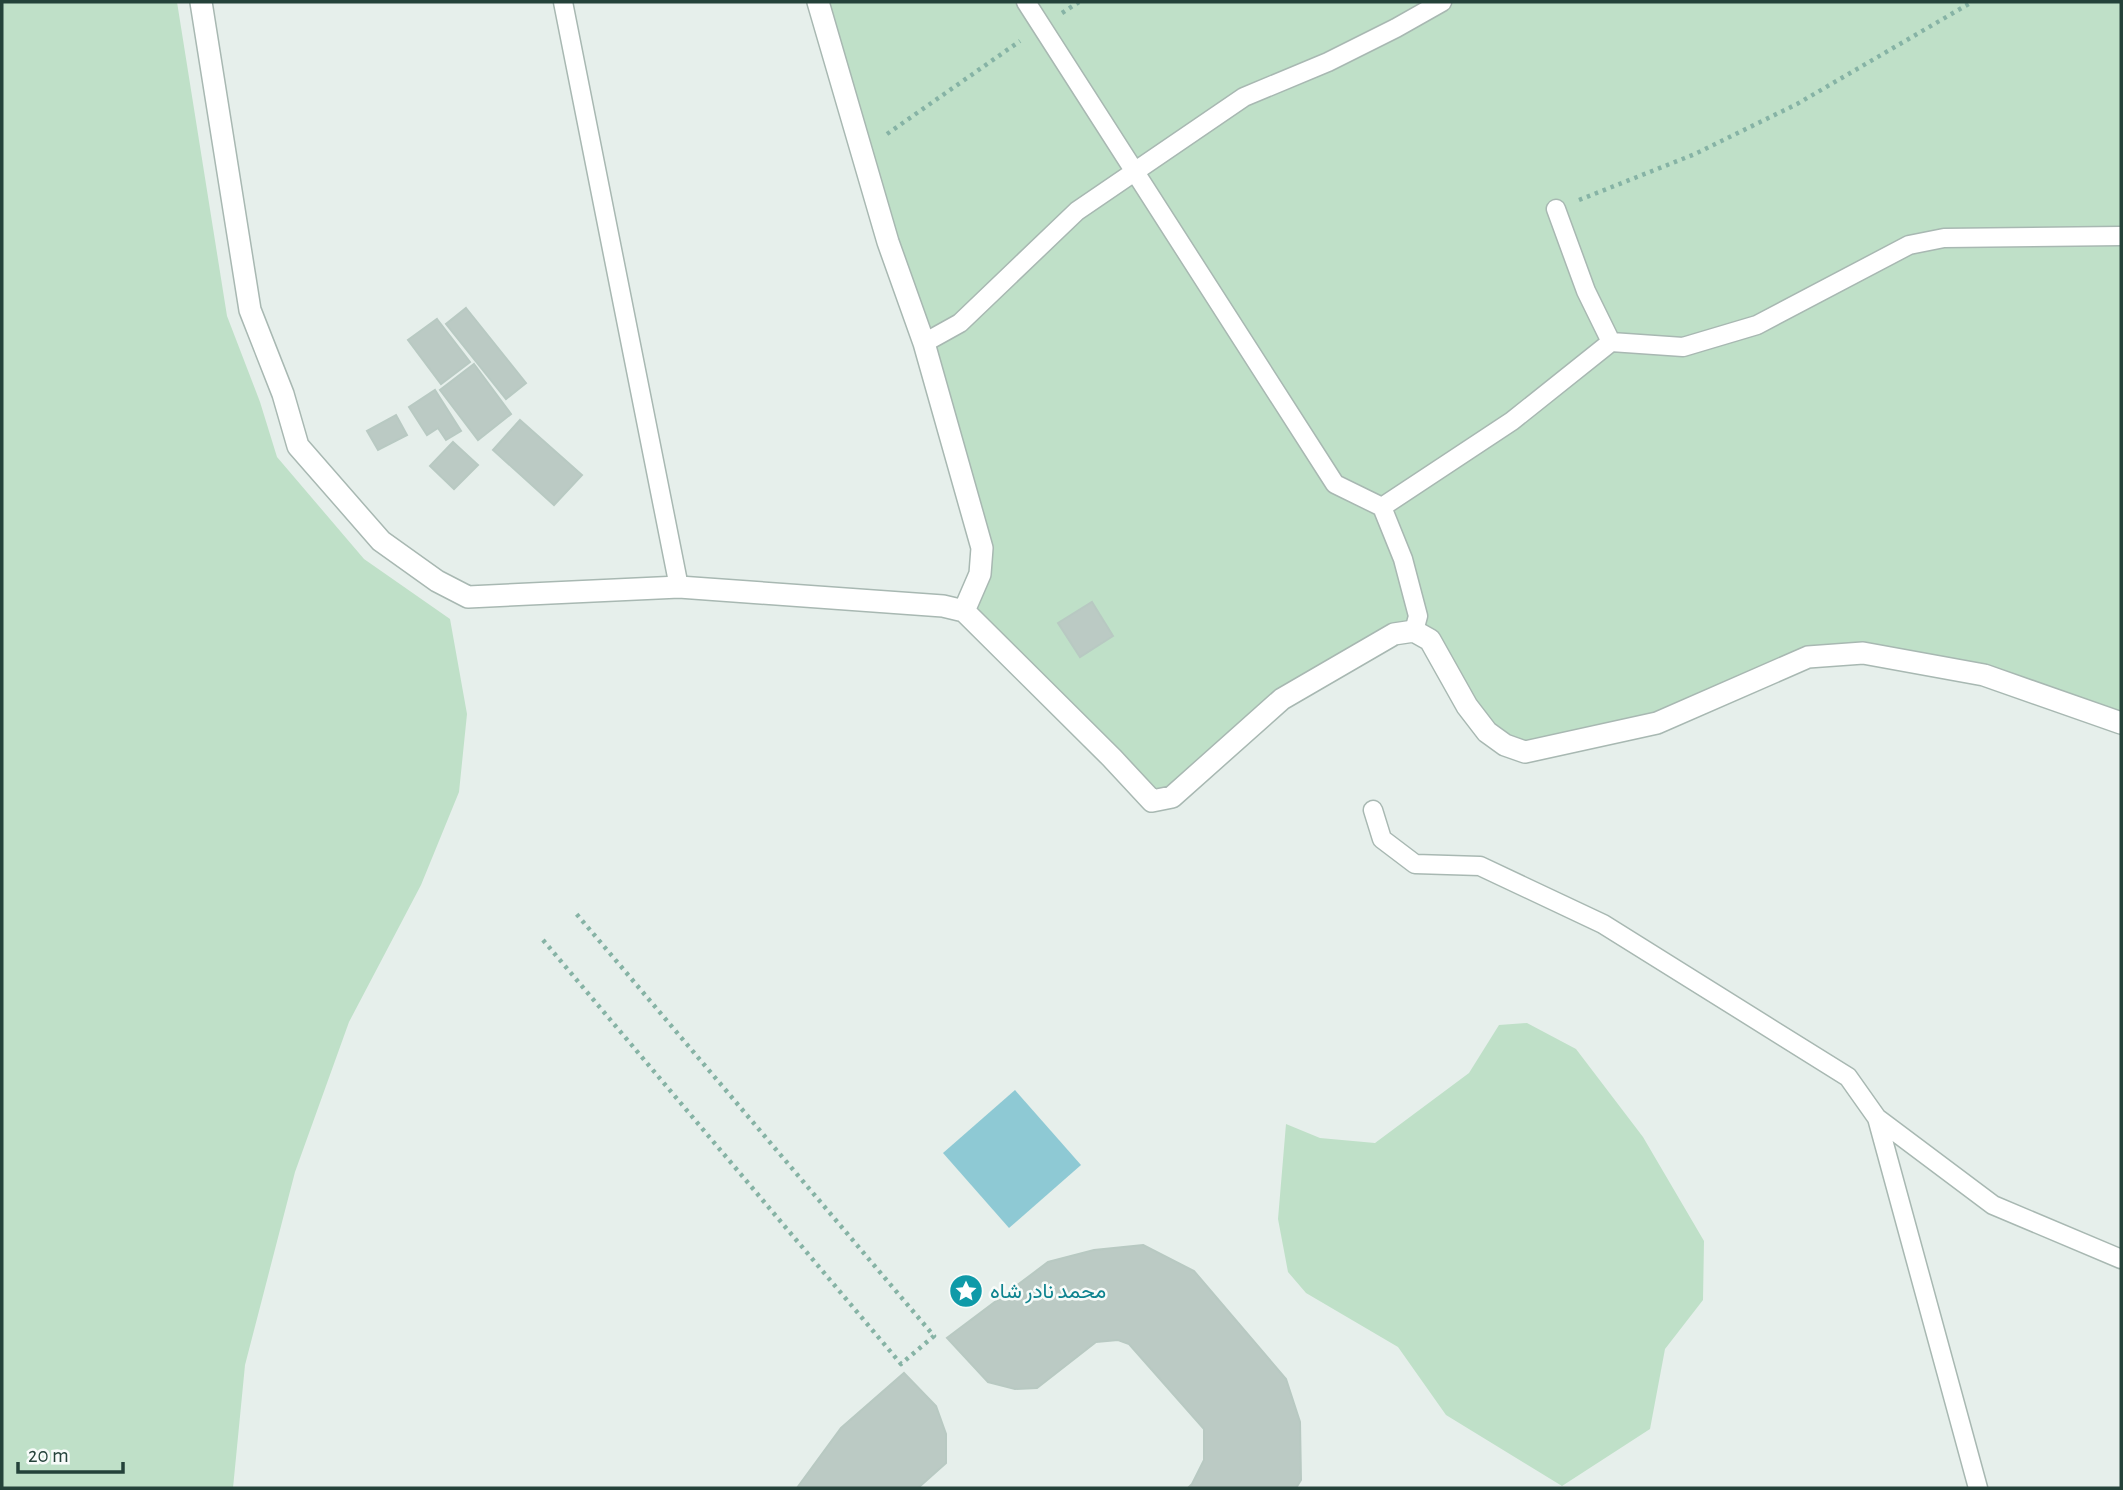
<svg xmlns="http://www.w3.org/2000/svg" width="2123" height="1490" viewBox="0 0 2123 1490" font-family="'Alegreya Sans',Vazirmatn,sans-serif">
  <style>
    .green { fill: #bfe0c8 }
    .water { fill: #8ec9d4 }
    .building { fill: #bbcac4; stroke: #b8c9c2; stroke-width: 2 }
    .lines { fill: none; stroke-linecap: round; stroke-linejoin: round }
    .service-casing { stroke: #a8b8b2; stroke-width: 21 }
    .minor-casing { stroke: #a8b8b2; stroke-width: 24 }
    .path { stroke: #86b3a5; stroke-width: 4.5; stroke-dasharray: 3.5 5; stroke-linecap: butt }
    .service { stroke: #fff; stroke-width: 18 }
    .minor { stroke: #fff; stroke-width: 21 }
    .labels { text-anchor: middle; stroke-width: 5; stroke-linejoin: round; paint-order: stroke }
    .culture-label { font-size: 21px; fill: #0d838f; stroke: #f7fbf9; text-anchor: start }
  </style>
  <rect width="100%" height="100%" fill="#e6efeb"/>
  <path class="green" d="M2,2H177L227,316L260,402L277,457L364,559L450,619L467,714L459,792L421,885L349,1022L295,1172L245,1365L233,1488H2Z
    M818,2H2121V723L1984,675L1808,657L1657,723L1505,745L1430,640L1394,634L1152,801L964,611L980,574Z
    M1527,1023L1576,1049L1643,1137L1704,1241L1703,1300L1665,1349L1650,1429L1562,1486L1446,1415L1398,1347L1306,1293L1288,1272L1278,1219L1286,1124L1320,1138L1375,1143L1469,1073L1499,1025Z"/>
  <path class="water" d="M1015,1090L1081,1165L1009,1228L943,1153Z"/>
  <path class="building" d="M466,308L526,383L506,399L446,324Z
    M437,319L470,362L441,384L408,340Z
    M474,364L511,414L478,440L440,390Z
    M435,390L461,431L446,440L438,428L427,435L409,407Z
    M396,415L407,435L378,450L367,431Z
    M520,420L582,475L554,505L493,450Z
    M453,442L478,465L454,489L430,466Z
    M1092,602L1113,636L1080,657L1058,623Z
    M1143,1245L1194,1271L1286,1379L1300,1422L1301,1480L1296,1488H1188L1192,1484L1204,1460V1429L1129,1344L1118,1340L1096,1342L1037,1388L1015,1389L988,1382L947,1338L1048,1262L1094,1250Z
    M904,1373L936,1406L946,1434V1463L918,1488H797L841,1428Z"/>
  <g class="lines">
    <g class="service-casing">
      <path id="service" d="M563,2L679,587
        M1026,2L1335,484L1382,507L1403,559L1418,616L1414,631
        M1611,342L1683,347L1757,325L1909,245L1944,238L2121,236
        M924,343L960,323L1077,211L1244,97L1328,62L1396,28L1442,2
        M1382,507L1512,421L1611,342L1586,291L1556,209
        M1373,810L1382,839L1415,864L1480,866L1603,924L1848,1077L1877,1118L1978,1488
        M1877,1118L1993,1205L2121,1259"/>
    </g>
    <g class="minor-casing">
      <path id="minor" d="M201,2L250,310L283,394L298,446L381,541L437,581L468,597L679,587L943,606L964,611L1112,758L1152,801L1172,797L1282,699L1394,634L1414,631L1430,640L1467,706L1487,732L1505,745L1525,752L1657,723L1808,657L1863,653L1984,675L2121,723
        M818,2L888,242L924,343L982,548L980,574L964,611"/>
    </g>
    <path class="path" d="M1062,13L1079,2
      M887,134L1020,41
      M1579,200L1695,154L1797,104L1972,2
      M543,940L901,1364L934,1336L574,911"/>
    <use href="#service" class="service"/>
    <use href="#minor" class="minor"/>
  </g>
  <defs>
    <g id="sight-disc" transform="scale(1.75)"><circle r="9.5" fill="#0f9aa8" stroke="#f7fbf9"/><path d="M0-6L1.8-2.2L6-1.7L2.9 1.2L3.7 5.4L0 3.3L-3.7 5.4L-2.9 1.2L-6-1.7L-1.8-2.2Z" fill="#fff"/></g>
  </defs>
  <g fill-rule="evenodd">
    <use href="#sight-disc" x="966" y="1291"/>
  </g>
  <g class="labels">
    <g class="culture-label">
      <text x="990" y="1298">محمد نادر شاه</text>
    </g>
  </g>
  <rect width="2123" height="1490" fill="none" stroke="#24423a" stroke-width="7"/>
  <path d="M18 1462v10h105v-10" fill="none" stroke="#24423a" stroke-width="3.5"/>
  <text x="28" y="1462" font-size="21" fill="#24423a" stroke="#f7fbf9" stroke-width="5" paint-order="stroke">20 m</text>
</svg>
